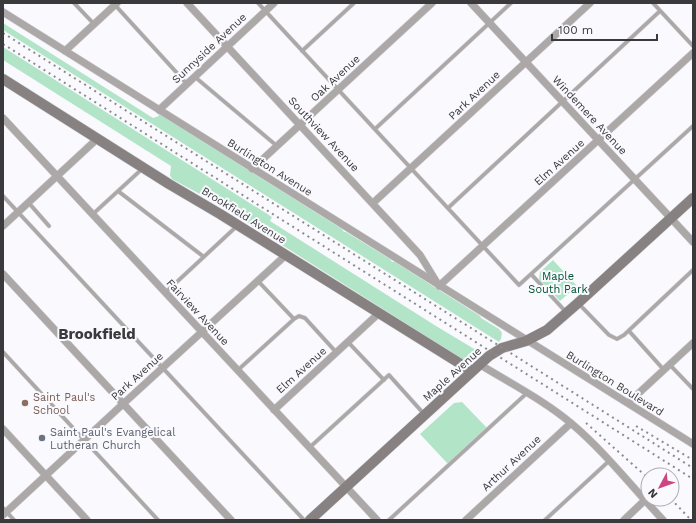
<svg xmlns="http://www.w3.org/2000/svg" width="696" height="523" viewBox="0 0 696 523" font-family="'Work Sans',sans-serif">
  <style>
    .green { fill: #b2e5c7 }
    .lines { fill: none; stroke-linecap: round; stroke-linejoin: round }
    .lane-casing { stroke: #d3d3d7; stroke-width: 4.5 }
    .street-casing { stroke: #d3d3d7; stroke-width: 8 }
    .secondary-casing { stroke: #d3d3d7; stroke-width: 11 }
    .lane { stroke: #aca8a8; stroke-width: 3.5 }
    .street { stroke: #aca8a8; stroke-width: 7 }
    .secondary { stroke: #878181; stroke-width: 10 }
    .rail { stroke: #8c8c90; stroke-width: 2; stroke-dasharray: 2 4; stroke-linecap: butt }
    .education-dot { fill: #8d6e63; stroke: #f9f9fe; stroke-width: 1.5 }
    .worship-dot { fill: #6b7280; stroke: #f9f9fe; stroke-width: 1.5 }
    .labels { text-anchor: middle; stroke-width: 4; stroke-linejoin: round; paint-order: stroke }
    .street-label { font-size: 11px; fill: #3a3a3d; stroke: #f9f9fe }
    .park-label { font-size: 11px; fill: #025534; stroke: #f9f9fe }
    .education-label { font-size: 11px; fill: #785e54; stroke: #f9f9fe; text-anchor: start }
    .worship-label { font-size: 11px; fill: #5b616d; stroke: #f9f9fe; text-anchor: start }
    .district-label { font-size: 15px; font-weight: bold; fill: #3a3a3d; stroke: #f9f9fe }
  </style>
  <rect width="100%" height="100%" fill="#f9f9fe"/>
  <path class="green" d="M3,23L153,118L159,116L158,114H160L342,229L344,232H346L390,259L392,262H395L480,316L481,318L499,329L502,333L501,339L499,342L3,30Z
    M3,47L272,217L270,221L436,326L481,353C475,359 471,363 462,359L211,200L172,179V178L170,176L171,166L3,60Z
    M553,260L577,286L560,301L539,279L540,272Z
    M462,402L487,428L448,464L420,434L454,403Z"/>
  <g class="lines">
    <g class="lane-casing">
      <path id="lane" d="M74,3L94,24
        M258,3L519,285L693,126
        M653,3L693,46
        M115,5L187,84
        M302,51L354,3
        M195,77L277,146
        M375,129L511,3
        M118,191L204,257
        M3,196L304,520
        M28,202L49,226
        M448,208L660,11
        M93,214L142,169
        M531,274L566,312
        M258,281L294,319
        M166,292L237,226
        M579,304L609,335L617,339L624,335L693,270
        M629,331L664,370
        M348,342L384,380
        M3,352L158,520
        M670,365L693,389
        M238,370L294,319L299,316L305,318L336,352
        M309,448L389,375L424,414
        M3,508L14,520
        M389,520L527,393
        M545,520L609,461"/>
    </g>
    <g class="street-casing">
      <path id="street" d="M187,3L420,255L439,286L693,53
        M471,3L693,242
        M3,12L693,444
        M65,51L117,3
        M159,110L274,3
        M3,118L377,520
        M252,169L432,3
        M373,203L590,3
        M3,226L97,139
        M3,274L231,520
        M479,364C510,383 545,401 572,424C605,452 633,488 663,520
        M628,403L693,343
        M274,410L378,314
        M3,429L87,520
        M3,515L124,403L286,255
        M466,520L571,423
        M624,520L644,501"/>
    </g>
    <g class="secondary-casing">
      <path id="secondary" d="M3,79L169,184L220,214L472,371
        M310,520L489,356L502,348L526,341L547,330L578,303L693,198"/>
    </g>
    <use href="#lane" class="lane"/>
    <use href="#street" class="street"/>
    <use href="#secondary" class="secondary"/>
    <path class="rail" d="M3,33L693,468
      M3,44L693,479
      M586,423L648,478
      M636,426L693,460
      M671,499L691,520"/>
  </g>
  <circle class="education-dot" cx="25" cy="403" r="4"/>
  <circle class="worship-dot" cx="42" cy="438" r="4"/>
  <g class="labels">
    <g class="street-label">
      <text transform="translate(209 48) rotate(-43)" y="4">Sunnyside Avenue</text>
      <text transform="translate(335 78) rotate(-43)" y="4">Oak Avenue</text>
      <text transform="translate(474 95) rotate(-43)" y="4">Park Avenue</text>
      <text transform="translate(590 115) rotate(47)" y="4">Windemere Avenue</text>
      <text transform="translate(324 134) rotate(47)" y="4">Southview Avenue</text>
      <text transform="translate(559 162) rotate(-42)" y="4">Elm Avenue</text>
      <text transform="translate(270 167) rotate(32)" y="4">Burlington Avenue</text>
      <text transform="translate(244 215) rotate(32)" y="4">Brookfield Avenue</text>
      <text transform="translate(198 312) rotate(47)" y="4">Fairview Avenue</text>
      <text transform="translate(301 370) rotate(-42)" y="4">Elm Avenue</text>
      <text transform="translate(452 374) rotate(-42)" y="4">Maple Avenue</text>
      <text transform="translate(137 376) rotate(-42)" y="4">Park Avenue</text>
      <text transform="translate(615 383) rotate(32)" y="4">Burlington Boulevard</text>
      <text transform="translate(511 463) rotate(-43)" y="4">Arthur Avenue</text>
    </g>
    <g class="park-label">
      <text x="558" y="280">Maple<tspan x="558" dy="13">South Park</tspan></text>
    </g>
    <g class="education-label">
      <text x="33" y="401">Saint Paul's<tspan x="33" dy="13">School</tspan></text>
    </g>
    <g class="worship-label">
      <text x="50" y="436">Saint Paul's Evangelical<tspan x="50" dy="13">Lutheran Church</tspan></text>
    </g>
    <g class="district-label">
      <text x="97" y="339">Brookfield</text>
    </g>
  </g>
  <rect width="696" height="523" fill="none" stroke="#3a3a3d" stroke-width="8"/>
  <g transform="translate(660 487) rotate(229)"><circle r="19" fill="#f9f9fe" stroke="#adadb1"/>
  <path d="M0-3L7 15L0 10L-7 15Z" fill="#ce4681"/>
  <text y="-6" font-size="11" font-weight="bold" text-anchor="middle" fill="#3a3a3d">N</text>
  </g>
  <path d="M552 34v6h105v-6" fill="none" stroke="#3a3a3d" stroke-width="2"/>
  <text x="558" y="34" font-size="12" fill="#3a3a3d" stroke="#f9f9fe" stroke-width="3" paint-order="stroke">100 m</text>
</svg>
